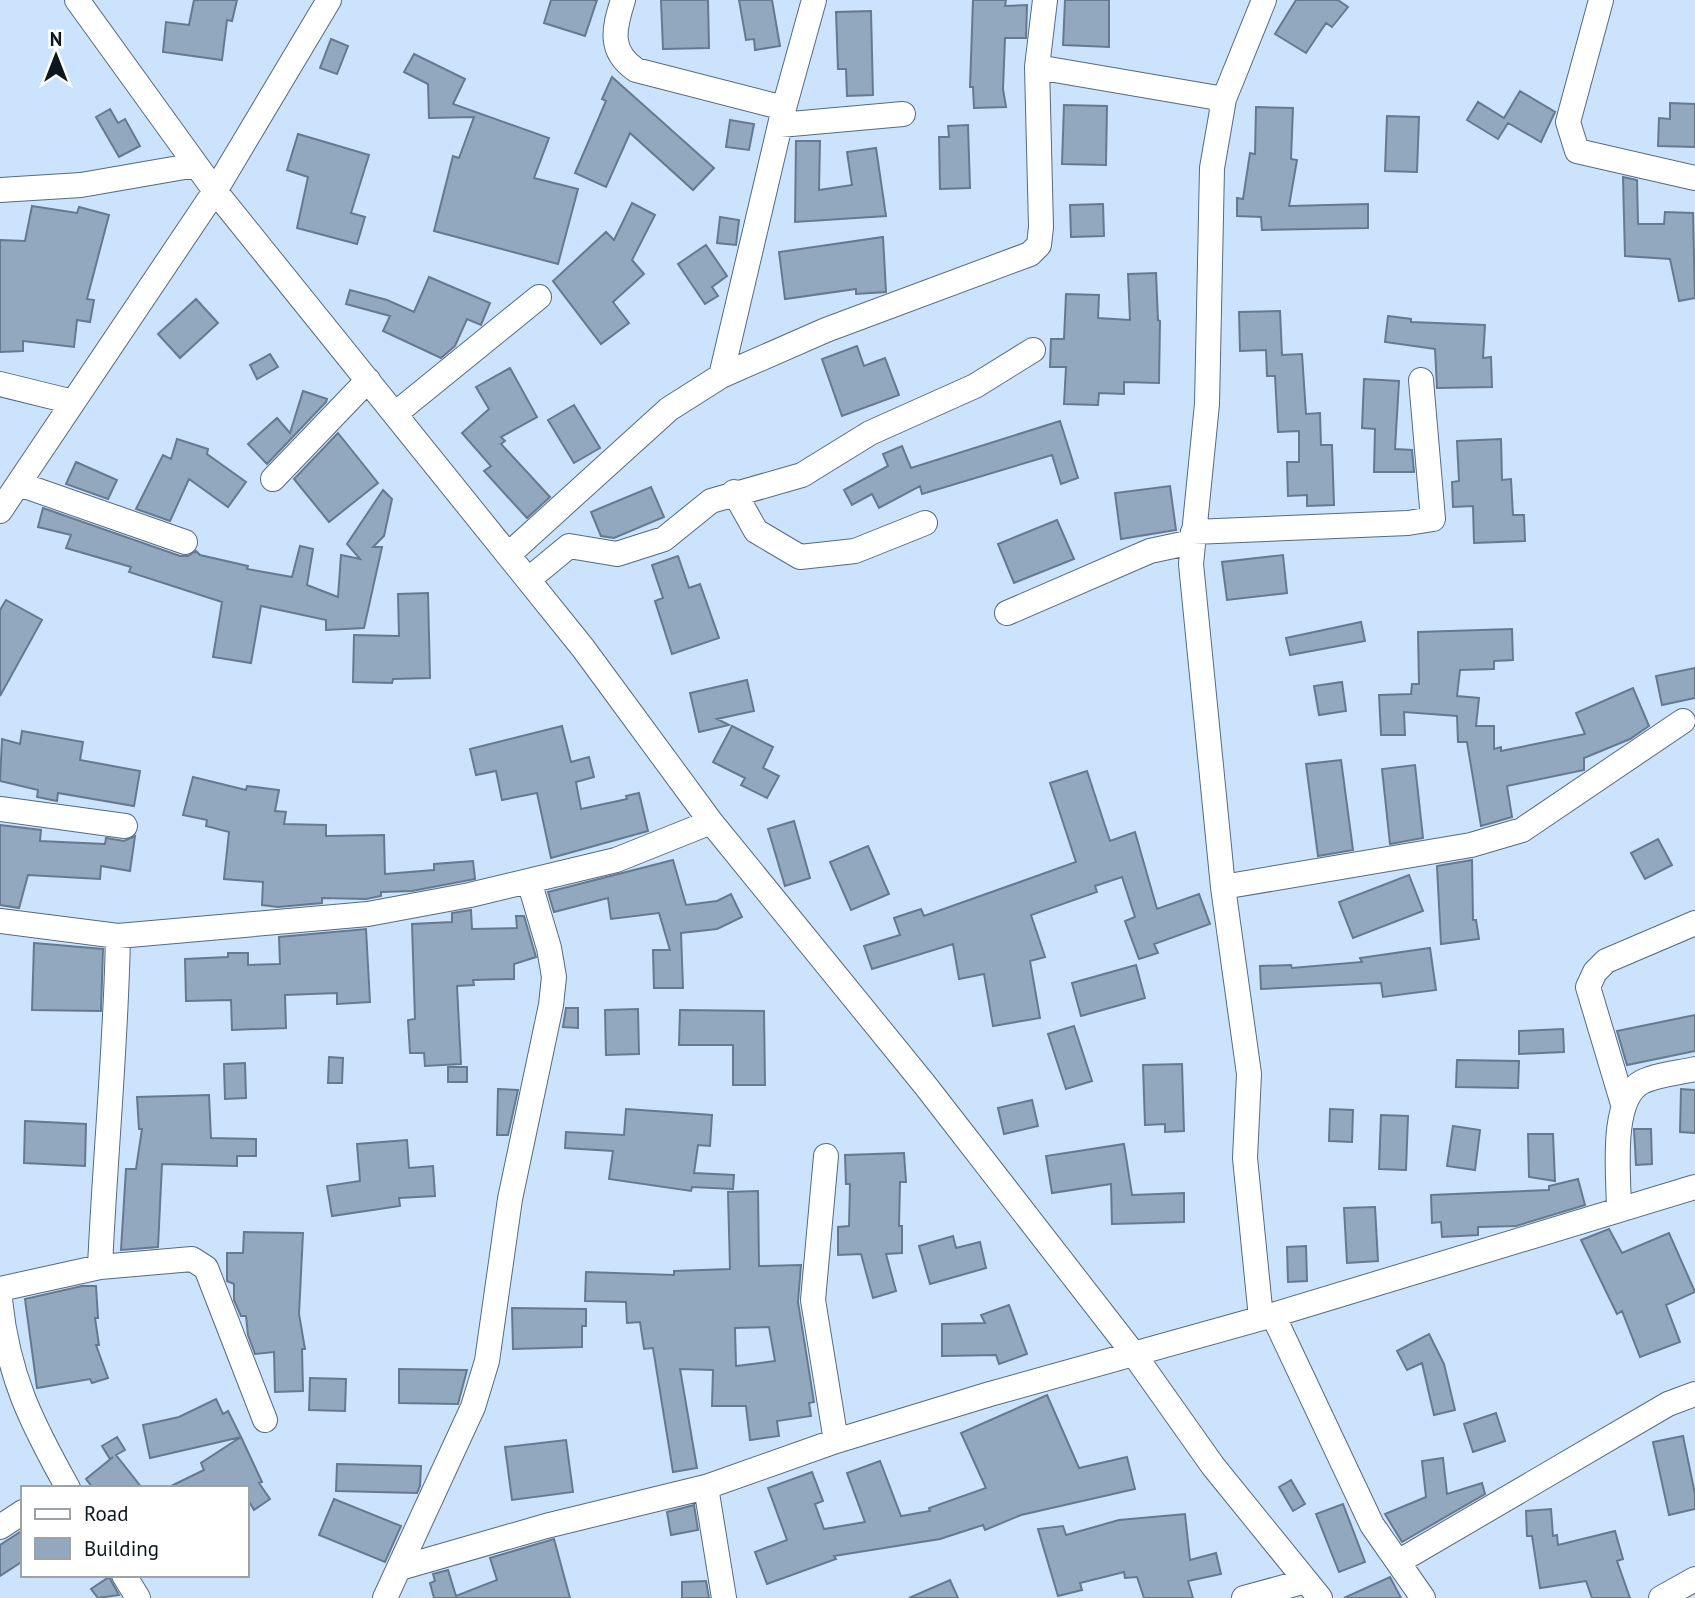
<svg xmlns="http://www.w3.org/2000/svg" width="1695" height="1598" viewBox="0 0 1695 1598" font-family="'PT Sans',sans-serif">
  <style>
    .building { fill: #92a8bf; stroke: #657a90; stroke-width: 2; fill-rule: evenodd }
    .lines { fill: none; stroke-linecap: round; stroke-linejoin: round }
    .minor-casing { stroke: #566a80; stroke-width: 26 }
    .minor { stroke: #fff; stroke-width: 24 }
  </style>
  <rect width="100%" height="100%" fill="#cbe3fc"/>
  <path class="building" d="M194,0H237L232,21L227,20L222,60L163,52L166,22L189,25Z
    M551,0H597L585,36L544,23Z
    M661,0H708L709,48L663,49Z
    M739,0H772L780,46L755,50L754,39L746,40Z
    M973,0H1006L1005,6L1027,5L1026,38H1005L1003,89L1006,107L974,108L973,87H970Z
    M1065,0H1109V47L1063,45Z
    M1296,0H1338L1348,7L1332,27L1326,23L1306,53L1275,34Z
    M871,11L873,95L847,96L846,69H838L836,12Z
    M331,39L348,46L337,74L320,68Z
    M414,54L465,79L453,104L549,138L534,178L578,189L558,264L434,231L453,156L459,158L474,117L429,118L428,84L404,72Z
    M612,77L714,168L693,190L630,133L606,187L575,173L606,101L602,99Z
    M1520,91L1555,112L1541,142L1508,123L1498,139L1467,120L1478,102L1504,118Z
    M1670,103L1695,104V147L1658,146L1659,118L1670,119Z
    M1064,105L1107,106L1106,165L1062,164Z
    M1256,107L1293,108L1291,159L1297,160L1289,206L1368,204V228L1262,230L1261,217L1237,216V198L1243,199L1250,153L1255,154Z
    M110,109L118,123L125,119L140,146L119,157L96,117Z
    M1387,116L1419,117L1417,172L1385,171Z
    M730,120L754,124L749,150L726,147Z
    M968,125L970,188L940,189L939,137H949L948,126Z
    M298,134L369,155L351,213L365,217L357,244L297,228L308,177L287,170Z
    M796,141H820L819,190L852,185L847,152L876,148L886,216L795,222Z
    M1623,177L1637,180L1638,224H1664L1665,212L1693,213L1695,298L1679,301L1670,259L1625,256Z
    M632,203L655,215L632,260L644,274L613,302L629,323L601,344L553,281L606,232L614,240Z
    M1103,204L1104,236L1071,237L1070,205Z
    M32,206L77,213L79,207L109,215L87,299L94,300L90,322L77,320L74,347L23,341V351L0,352V240L25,241Z
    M720,217L739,220L736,245L717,243Z
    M883,237L886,292L856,294V289L785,299L779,252Z
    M706,245L727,276L712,287L718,296L705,304L678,264Z
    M1156,273L1158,320L1160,321L1159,383L1124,382V394L1099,393L1098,405L1064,404L1066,367H1050L1051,339H1064L1066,294L1099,295L1098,318L1130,320L1128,274Z
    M429,277L490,303L481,325L467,319L455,346L441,358L383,331L390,316L346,304L350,290L387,300L414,312Z
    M196,299L218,323L180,358L158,334Z
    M1280,311L1282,355L1302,354L1306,414L1320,413L1321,445H1332L1334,505L1307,506V495L1288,496L1287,462H1299V431L1278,432L1275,376H1267L1266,350L1240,351L1239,312Z
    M1388,316L1411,319V322L1485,325L1483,358L1491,357L1492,387L1437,388L1435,349L1385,342Z
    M857,346L864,366L885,358L899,395L842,416L822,359Z
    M270,354L278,367L257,379L250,365Z
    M510,368L537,417L501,437L505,441L501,444L550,497L527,518L484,471L491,466L462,433L489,409L476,387Z
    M1364,379L1399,381L1395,449L1412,450L1414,472H1374L1375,429L1362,428Z
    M303,391L327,399L326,402L267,464L248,444L277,418L290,433Z
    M574,405L600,448L574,463L548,420Z
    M1060,421L1078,478L1061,484L1052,455L922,494L920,486L879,508L872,494L852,505L844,490L888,466L883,454L902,446L911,468Z
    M338,433L378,483L329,522L294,479Z
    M177,439L208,449L207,454L246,482L228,507L189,479L170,521L136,509L163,455L171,459Z
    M1501,439L1502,480L1511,479L1513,515H1524L1525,541L1474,543L1473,506L1453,507L1452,482L1459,481L1457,441Z
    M76,462L117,480L108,499L66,484Z
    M1170,486L1176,530L1121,539L1115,493Z
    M651,487L664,517L614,538L601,536L591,512Z
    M383,490L392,499L384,536L373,547H382L364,628L326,630V620L261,606L251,663L213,657L222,602L129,572L131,567L66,548L71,535L38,527L43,508L180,556H188L196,551L200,555L248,566L247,569L292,577L300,546L313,549L307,585L338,597L341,555L360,559L347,544Z
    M1057,520L1074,559L1014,583L998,544Z
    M1283,555L1287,593L1227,600L1222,562Z
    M678,556L689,588L700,584L719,638L672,654L655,601L663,598L652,565Z
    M428,593L430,678L393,679L392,683L353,682L354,635L399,636L398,594Z
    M6,600L42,620L0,696V610Z
    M1361,622L1365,641L1290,655L1286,638Z
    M1512,629L1513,660L1494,661V669L1460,670L1457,696L1479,698L1476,726H1494V749L1501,747V751L1585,734L1576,713L1633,688L1649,726L1630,739L1584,758V770L1507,786L1512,817L1481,826L1467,742H1458L1457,716L1404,712L1405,735H1381L1379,695L1411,694L1412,684H1419L1418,632Z
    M1695,668V698L1662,705L1656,676Z
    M747,680L754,711L717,719L729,725L699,732L690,693Z
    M1342,682L1346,711L1319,715L1314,686Z
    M562,726L571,762L589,757L594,777L576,782L581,809L627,799L626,796L639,793L648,831L551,858L537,793L502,800L496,771L476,775L470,749Z
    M732,726L773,747L763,768L779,776L767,798L741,785L745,778L713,762Z
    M22,731L83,742L80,760L140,771L134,806L58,793L57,801L37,797L38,790L0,781L2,739L20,744Z
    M1341,760L1353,850L1318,856L1306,764Z
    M1415,765L1423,838L1390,844L1382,769Z
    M1087,771L1110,841L1135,832L1157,909L1199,894L1210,924L1154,944L1158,953L1139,959L1125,921L1135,917L1122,877L1095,886L1097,892L1031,915L1045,957L1030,961L1040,1018L993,1026L984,974L959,979L953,944L872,969L864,946L900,935L894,918L921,909L924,916L1076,862L1050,783Z
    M193,777L246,790L247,786L279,790L275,811L286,812L284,824L326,825V836L384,835L385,874L434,870V864L473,861L475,879L412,891L381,892V896L366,899L322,898V903L278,907L262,905L263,882L224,879L229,832L206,826L207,820L183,815Z
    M794,821L810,878L785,886L768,829Z
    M0,825L41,830L40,841L105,844L106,838L124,841L135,836L130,871L101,866L100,879L28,875L19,908L0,905Z
    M1658,839L1672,865L1645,879L1631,853Z
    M868,846L889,894L851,910L830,862Z
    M673,860L686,905L717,901L731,894L742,917L717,929L681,933L683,988H654L653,950H670L659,913L611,919L608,898L554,912L548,892Z
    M1472,860L1473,920H1476L1479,939L1441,944L1437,866Z
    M1409,875L1423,911L1353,938L1339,902Z
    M471,910L472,929L517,928L516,916H524L536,957L514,964V979L473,980L474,985L457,986L461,1064L425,1066L424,1053H410L408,1020L415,1019L412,924L452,922V913Z
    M366,929L370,1002L337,1004V993L285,995L286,1028L232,1030L231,1000L186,1001L185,959L228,957V953H248V965L280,964L279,937Z
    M34,943L103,949L101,1011L32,1010Z
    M1430,948L1436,990L1383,997L1381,983L1261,989L1260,966L1291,965L1292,968L1362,962L1360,958Z
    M1136,965L1145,998L1081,1016L1072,983Z
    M566,1008H578V1028L563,1027Z
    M638,1009L639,1054L606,1055L605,1010Z
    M680,1010L764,1011L765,1085H733V1045H679Z
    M1695,1015V1051L1627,1065L1617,1031Z
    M1074,1026L1092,1081L1066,1089L1048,1034Z
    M1563,1029L1564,1052L1519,1054V1031Z
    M329,1057L343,1058L342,1083H328Z
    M1457,1060L1519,1061L1518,1088L1456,1087Z
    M245,1063L246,1098L225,1099L224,1064Z
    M1182,1064L1184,1131L1165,1132V1124L1145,1125L1143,1065Z
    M448,1067H467V1082H448Z
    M498,1089L518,1090L508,1135H497Z
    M1681,1089L1695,1090V1133L1680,1132Z
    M209,1095L211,1138L256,1139V1156H237V1166L162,1164L158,1247L121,1250L126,1169H136L142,1129H139L137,1097Z
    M1032,1100L1038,1126L1004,1134L998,1108Z
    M626,1109L712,1115L710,1146L698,1145L694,1173L734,1175L733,1189L692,1187L691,1191L609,1179L613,1151L565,1148L566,1132L624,1135Z
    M1330,1109L1353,1110L1352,1142L1329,1141Z
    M1381,1115L1408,1116L1406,1170L1379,1169Z
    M25,1121L86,1124L85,1166L24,1163Z
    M1453,1126L1480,1130L1475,1170L1447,1166Z
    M1634,1129H1651L1652,1164L1636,1165Z
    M1528,1134H1553L1555,1181L1529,1177Z
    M407,1140L409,1168L433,1166L435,1196L399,1198L400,1206L332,1216L327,1186L360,1181L357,1144Z
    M1124,1144L1132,1195L1184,1193V1222L1112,1224L1111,1184L1052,1193L1046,1156Z
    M904,1153L906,1182H900L899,1226H902V1253L886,1254L896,1291L873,1298L861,1254L838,1255V1227L849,1226L850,1184H846L845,1155Z
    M1578,1179L1585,1205L1516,1226L1478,1227V1235L1442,1237L1441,1222L1432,1223L1431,1195L1549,1190V1186Z
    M758,1191L759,1266L801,1265L798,1302L814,1402L809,1403L811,1416L777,1421L779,1436L750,1440L746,1406H712L713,1370L680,1369L697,1468L673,1472L653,1348L644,1349L640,1322L627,1323L626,1302L585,1301L586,1272L674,1275V1271L730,1269L728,1192ZM769,1327L775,1361L736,1366L735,1328Z
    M1375,1207L1378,1261L1347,1263L1344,1208Z
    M1609,1229L1622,1253L1669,1233L1695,1292L1666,1305L1680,1342L1640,1357L1622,1311L1617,1314L1581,1240Z
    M244,1232L303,1233L299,1314L305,1349H302L303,1391L275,1392L274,1352L255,1354L248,1335L246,1316H241L234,1300V1284L227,1281V1253H243Z
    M953,1236L956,1248L980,1242L986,1268L930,1284L919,1246Z
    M1306,1246L1307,1281L1288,1282L1287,1247Z
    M82,1286H96L98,1318H95L99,1345H96L108,1378L92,1383L90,1379L37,1388L25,1299Z
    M1009,1305L1027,1354L999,1364L996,1355L942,1356V1324L985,1323L981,1315Z
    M512,1308L586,1309V1326H582V1347L513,1349Z
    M1429,1334L1444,1364L1455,1410L1434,1415L1422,1363L1407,1370L1397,1351Z
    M399,1369L467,1370L458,1404L399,1403Z
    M310,1378L346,1379L345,1411L309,1410Z
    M1047,1395L1079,1468L1127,1457L1135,1489L1021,1515L985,1530L983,1525L940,1539L834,1556L836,1559L767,1584L755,1552L787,1540L768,1488L812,1472L823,1501L815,1504L824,1529L865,1522L847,1473L880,1461L901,1516L930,1511L929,1508L986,1488L961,1433Z
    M216,1399L223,1414L228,1411L241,1437L150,1458L143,1425L179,1417Z
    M1496,1413L1505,1441L1473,1452L1464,1424Z
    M1683,1436L1695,1494V1509L1669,1515L1653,1442Z
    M117,1437L125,1450L116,1455L142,1488H93L86,1479L113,1457L110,1459L102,1446Z
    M241,1437L262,1482L259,1483L270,1499L254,1510L247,1498V1488H167L204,1470L201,1463Z
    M566,1440L573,1492L512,1500L505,1447Z
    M1443,1458L1447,1494L1482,1483L1485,1494L1402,1542L1385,1514L1426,1497L1422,1461Z
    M337,1464L421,1466L420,1486L417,1493L336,1491Z
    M1291,1480L1305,1504L1293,1511L1279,1487Z
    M334,1499L401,1526L385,1562L319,1535Z
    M1343,1504L1365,1562L1339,1572L1316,1514Z
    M694,1505L698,1530L671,1535L667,1512Z
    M1551,1509L1553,1536L1557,1535L1558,1545L1615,1531L1623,1559L1617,1561L1630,1598H1592L1586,1581L1540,1588L1532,1536H1527L1526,1511Z
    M1185,1514L1190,1560L1216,1553L1221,1574L1188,1581L1193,1598H1144L1137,1577L1125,1578L1124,1572L1080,1583L1082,1590L1058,1596L1038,1529L1063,1526L1066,1535L1119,1520Z
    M23,1530V1561L0,1576V1545Z
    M554,1539L570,1598H434L430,1583L435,1581L433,1574L448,1570L456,1596L497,1580L490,1558Z
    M109,1577L119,1595L98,1598L91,1589Z
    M1390,1577L1401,1598H1344Z
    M950,1580L958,1598H909Z
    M706,1581L709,1598H682V1582Z"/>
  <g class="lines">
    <g class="minor-casing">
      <path id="minor" d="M77,0L215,191L583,648L711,822L925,1085L1133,1353L1213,1466L1320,1598
        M623,0C614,28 608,51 636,70L784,108
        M1601,0L1568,122L1577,151L1695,178
        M1037,67L1224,99
        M780,125L903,114
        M0,190L81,185L196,165
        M721,376L784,108L814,0
        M0,384L73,402
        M395,414L539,297
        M273,479L368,380
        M19,484L185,542
        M734,492L756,531L800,557L855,551L925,523
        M0,511L215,191L329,0
        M1193,532L1408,523L1433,519L1421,380
        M509,554L669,409L721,376L826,330L1030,254L1039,245L1041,227L1037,67L1045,0
        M529,579L569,546L617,554L664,539L711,501L802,475L870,433L975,386L1033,350
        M1007,613L1150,551L1192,542
        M0,809L125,826
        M1223,887L1471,845L1522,830L1683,721
        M0,921L118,936L368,914L470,895L616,860L711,822
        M1623,1104L1588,987L1595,972L1606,961L1695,923
        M826,1156L813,1300L836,1441
        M1619,1210C1619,1178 1609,1099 1642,1082C1657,1074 1679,1073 1695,1069
        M100,1267C105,1156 116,1046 118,936
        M0,1289L100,1267L192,1259L206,1268L265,1420
        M0,1300C8,1376 31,1422 68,1488
        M1273,1315L1372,1525L1423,1598
        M1261,1318L1245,1158L1249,1074L1223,887L1191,564L1207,404L1212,168L1224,99L1264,0
        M706,1487L724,1598
        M0,1527L23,1512
        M1398,1562L1668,1404L1695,1394
        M400,1568L546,1526L706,1487L836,1441L990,1394L1273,1315L1695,1187
        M124,1575L138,1598
        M385,1598L473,1407L487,1361L510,1199L551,1005L554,977L549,948L529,881
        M1244,1598L1306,1581
        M1661,1598L1695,1579"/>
    </g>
    <use href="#minor" class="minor"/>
  </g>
  <rect x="21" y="1486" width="228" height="91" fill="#ffffff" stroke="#9fa2a5" stroke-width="2"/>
  <rect x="35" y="1509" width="35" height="10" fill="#ffffff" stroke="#9fa2a5" stroke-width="2"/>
  <text x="84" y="1521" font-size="21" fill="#0e171f">Road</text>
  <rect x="35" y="1538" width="35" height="21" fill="#92a8bf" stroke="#9fa2a5" stroke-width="2"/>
  <text x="84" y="1556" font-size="21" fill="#0e171f">Building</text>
  <g transform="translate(56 56)" stroke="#ffffff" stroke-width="5" paint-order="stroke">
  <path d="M0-5L12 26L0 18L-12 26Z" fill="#0e171f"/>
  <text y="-10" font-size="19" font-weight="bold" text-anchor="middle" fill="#0e171f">N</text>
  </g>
</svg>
